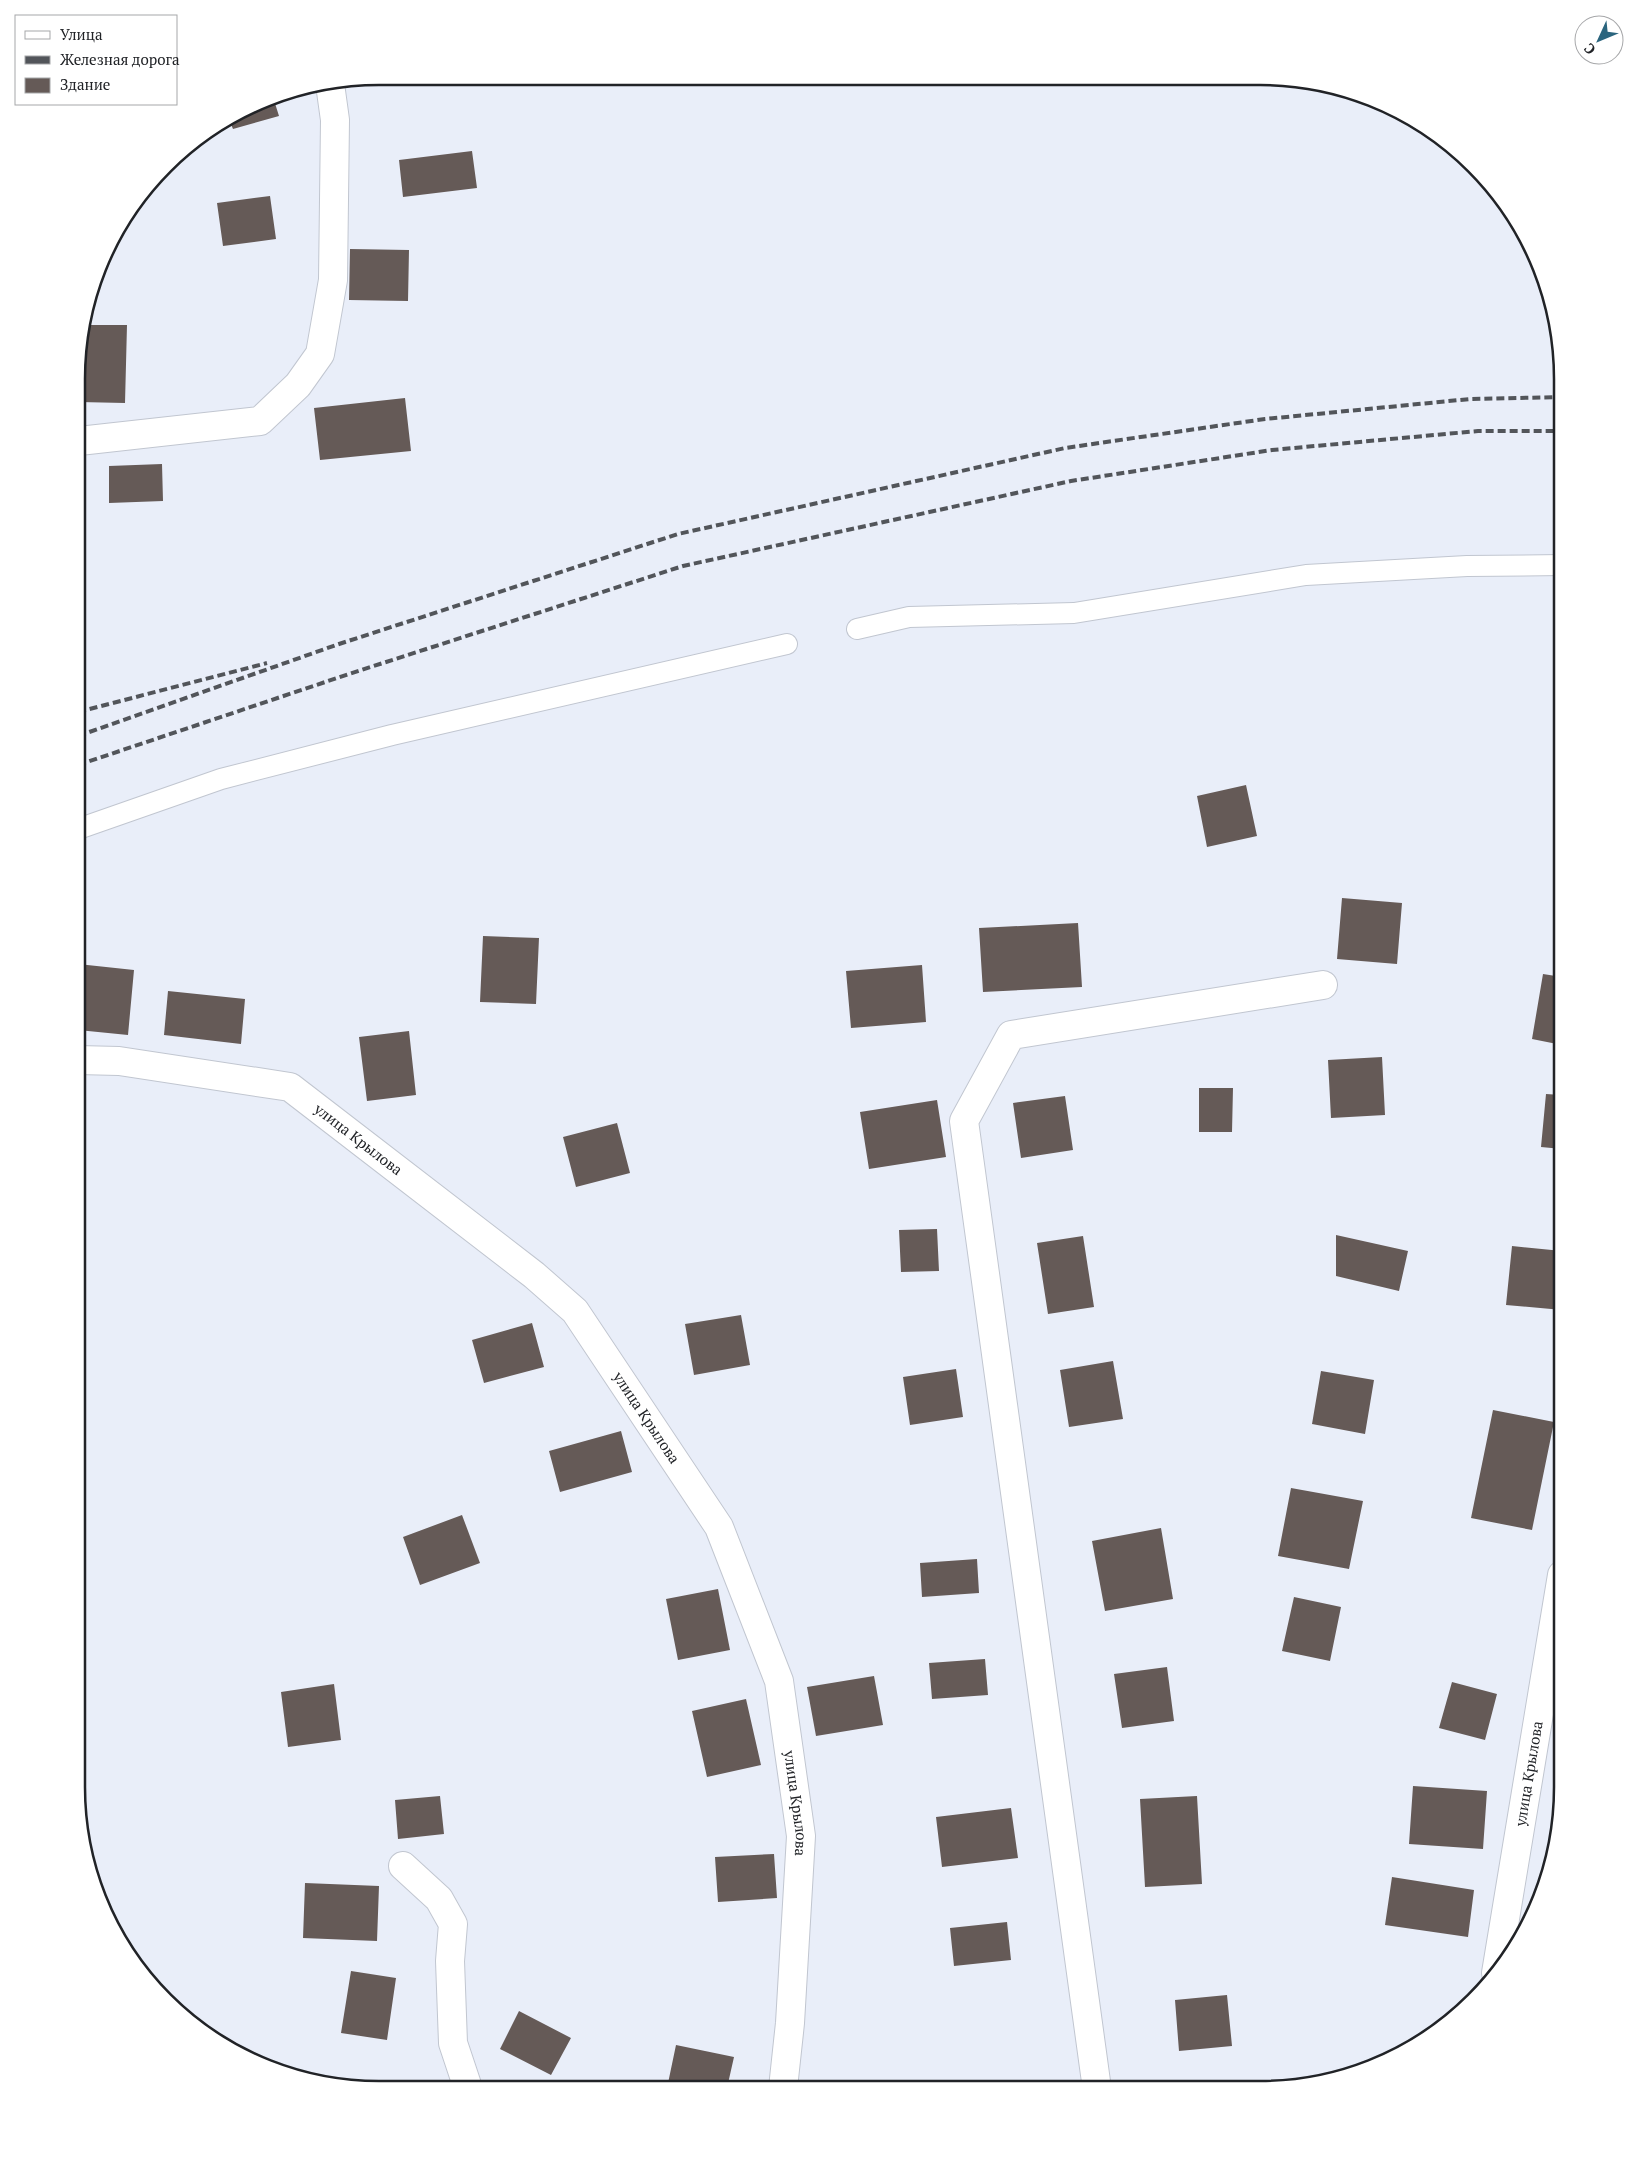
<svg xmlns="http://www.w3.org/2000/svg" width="1639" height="2166" viewBox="0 0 1639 2166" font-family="'PT Serif',serif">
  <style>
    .building { fill: #655a57 }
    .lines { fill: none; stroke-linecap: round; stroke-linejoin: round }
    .lane-casing { stroke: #c1c6d0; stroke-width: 22 }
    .street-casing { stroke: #c1c6d0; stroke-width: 30 }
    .lane { stroke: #fff; stroke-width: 20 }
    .street { stroke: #fff; stroke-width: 28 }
    .rail { stroke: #52555a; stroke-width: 4; stroke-dasharray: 8 4; stroke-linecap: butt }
    .labels { text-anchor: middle; stroke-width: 5; stroke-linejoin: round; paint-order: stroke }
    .street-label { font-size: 15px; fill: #212327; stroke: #fff }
    .rim { fill: none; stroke: #212327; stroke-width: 2.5 }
  </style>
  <rect width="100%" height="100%" fill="#e9eef9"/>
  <path class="building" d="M273,97L279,116L233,129L230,122Z
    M472,151L477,188L403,197L399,160Z
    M270,196L276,239L223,246L217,203Z
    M350,249L409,250L408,301L349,300Z
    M84,325H127L125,403L79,402V339Z
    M405,398L411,451L320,460L314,408Z
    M162,464L163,501L109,503V466Z
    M1246,785L1257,836L1207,847L1197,796Z
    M1342,898L1402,903L1397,964L1337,959Z
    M1078,923L1082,987L983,992L979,928Z
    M483,936L539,938L536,1004L480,1002Z
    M78,964L134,970L128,1035L78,1030Z
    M922,965L926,1022L851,1028L846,971Z
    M1543,974L1562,977V1045L1532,1039Z
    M168,991L245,999L241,1044L164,1035Z
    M409,1031L416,1095L367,1101L359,1037Z
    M1382,1057L1385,1115L1331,1118L1328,1060Z
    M1199,1088H1233L1232,1132H1199Z
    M1546,1094L1562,1095V1149L1541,1147Z
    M1065,1096L1073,1150L1021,1158L1013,1103Z
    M937,1100L946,1157L869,1169L860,1112Z
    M617,1123L630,1173L576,1187L563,1137Z
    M937,1229L939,1271L901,1272L899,1230Z
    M1336,1235L1408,1251L1399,1291L1336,1276Z
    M1083,1236L1094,1307L1048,1314L1037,1243Z
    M1512,1246L1562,1251V1310L1506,1305Z
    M741,1315L750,1365L694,1375L685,1324Z
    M532,1323L544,1367L484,1383L472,1340Z
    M1113,1361L1123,1419L1069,1427L1060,1370Z
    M956,1369L963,1417L910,1425L903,1377Z
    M1321,1371L1374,1380L1365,1434L1312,1424Z
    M1493,1410L1554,1422L1532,1530L1471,1518Z
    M621,1431L632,1472L560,1492L549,1451Z
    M1291,1488L1363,1501L1349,1569L1278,1556Z
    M462,1515L480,1563L420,1585L403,1537Z
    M1161,1528L1173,1599L1105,1611L1092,1541Z
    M977,1559L979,1593L922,1597L920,1563Z
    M718,1589L730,1650L678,1660L666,1599Z
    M1294,1597L1341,1607L1330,1661L1282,1651Z
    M985,1659L988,1695L932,1699L929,1663Z
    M1167,1667L1174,1721L1122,1728L1114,1674Z
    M874,1676L883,1725L816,1736L807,1687Z
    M1452,1682L1497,1694L1485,1740L1439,1728Z
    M334,1684L341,1740L288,1747L281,1692Z
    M746,1699L761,1765L707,1777L692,1711Z
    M1413,1786L1487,1791L1483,1849L1409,1844Z
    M440,1796L444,1834L398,1839L395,1800Z
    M1197,1796L1202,1884L1145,1887L1140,1799Z
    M1011,1808L1018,1858L942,1867L936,1817Z
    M774,1854L777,1898L718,1902L715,1857Z
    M1392,1877L1474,1890L1468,1937L1385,1925Z
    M305,1883L379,1886L377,1941L303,1938Z
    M1007,1922L1011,1960L954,1966L950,1928Z
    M351,1971L396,1978L387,2040L341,2033Z
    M1227,1995L1232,2046L1179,2051L1175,2000Z
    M519,2011L571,2038L551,2075L500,2049Z
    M676,2045L734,2057L727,2088H667Z"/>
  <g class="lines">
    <g class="lane-casing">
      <path id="lane" d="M857,629L909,617L1074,613L1306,575L1467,566L1563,565
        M78,829L221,779L392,735L787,644"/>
    </g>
    <g class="street-casing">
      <g id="street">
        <path d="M79,441L260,421L298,385L320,354L333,280L335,120L330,84"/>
        <path id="s1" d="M78,1060L119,1061L290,1087L534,1275L575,1311L719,1527L779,1681L801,1836L790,2023L783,2088"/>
        <path d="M403,1866L439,1899L453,1924L450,1961L453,2043L468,2088"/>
        <path id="s2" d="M1496,1973L1562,1575"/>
        <path d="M1097,2089L964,1121L1011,1035L1323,985"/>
      </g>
    </g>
    <use href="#lane" class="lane"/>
    <use href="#street" class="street"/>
    <path class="rail" d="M78,712L267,663
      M78,736L339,644L678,534L1065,448L1265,419L1470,399L1563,397
      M78,765L349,674L683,566L1071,481L1272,450L1478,431H1563"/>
  </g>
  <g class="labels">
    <g class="street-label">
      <text dy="5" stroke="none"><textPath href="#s1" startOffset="300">улица Крылова</textPath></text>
      <text dy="5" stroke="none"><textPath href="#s1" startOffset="705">улица Крылова</textPath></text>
      <text dy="5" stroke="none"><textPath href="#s2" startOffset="202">улица Крылова</textPath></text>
      <text dy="5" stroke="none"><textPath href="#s1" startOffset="1125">улица Крылова</textPath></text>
    </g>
  </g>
  <path d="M0 0H1639V2166H0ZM379 85H1260A294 294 0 0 1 1554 379V1787A294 294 0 0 1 1260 2081H379A294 294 0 0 1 85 1787V379A294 294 0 0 1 379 85Z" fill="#fff" fill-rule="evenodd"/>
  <path class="rim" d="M379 85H1260A294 294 0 0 1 1554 379V1787A294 294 0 0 1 1260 2081H379A294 294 0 0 1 85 1787V379A294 294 0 0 1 379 85Z"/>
  <rect x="15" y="15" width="162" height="90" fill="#ffffff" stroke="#a6a7a9"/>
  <rect x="25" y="31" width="25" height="8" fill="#ffffff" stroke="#a6a7a9"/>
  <text x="60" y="40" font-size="15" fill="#212327">Улица</text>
  <rect x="25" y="56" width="25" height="8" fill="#52555a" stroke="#a6a7a9"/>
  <text x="60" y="65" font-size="15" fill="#212327">Железная дорога</text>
  <rect x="25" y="78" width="25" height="15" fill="#655a57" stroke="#a6a7a9"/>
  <text x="60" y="90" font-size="15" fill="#212327">Здание</text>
  <g transform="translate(1599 40) rotate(226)"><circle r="24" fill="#ffffff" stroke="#a6a7a9"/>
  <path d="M0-4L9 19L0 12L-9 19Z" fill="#2b657e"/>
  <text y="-8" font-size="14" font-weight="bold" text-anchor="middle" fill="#212327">С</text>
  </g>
</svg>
